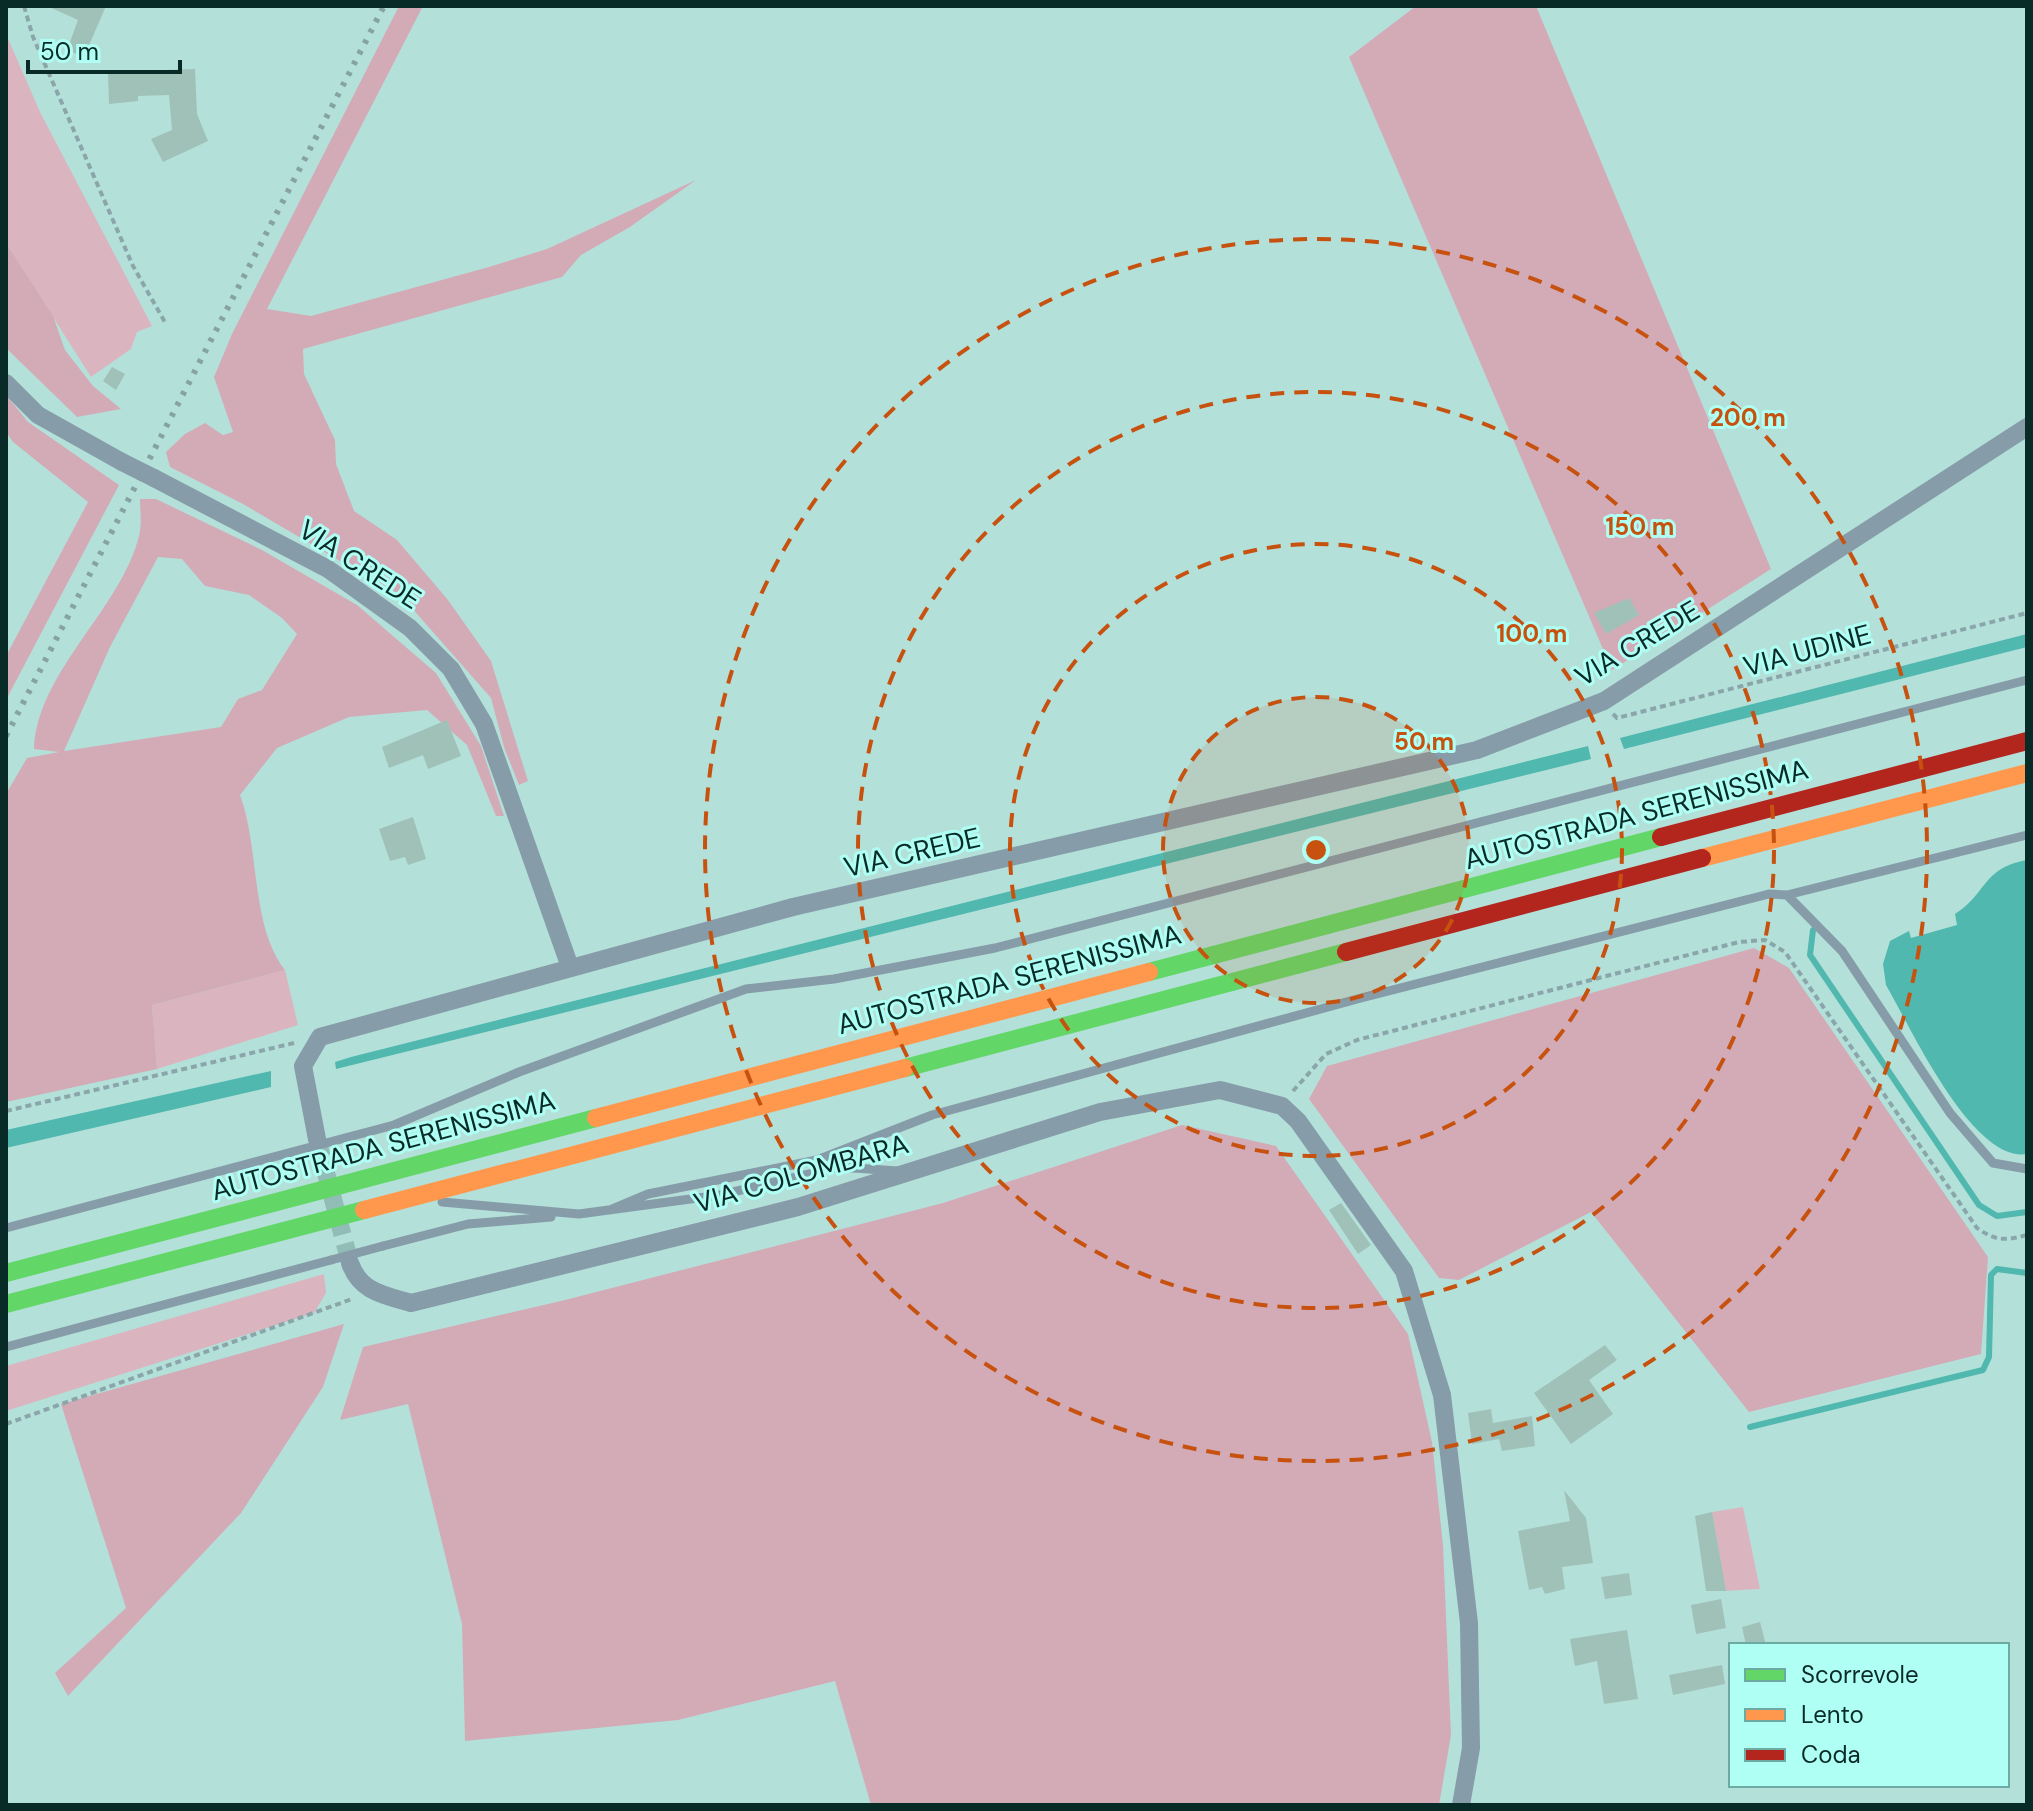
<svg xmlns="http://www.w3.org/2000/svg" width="2033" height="1811" viewBox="0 0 2033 1811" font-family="'DM Sans',sans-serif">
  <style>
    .green { fill: #dab5c0 }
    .forest { fill: #d3abb7; fill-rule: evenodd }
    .water { fill: #50b8ae }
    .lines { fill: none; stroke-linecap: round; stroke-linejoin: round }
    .stream { stroke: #50b8ae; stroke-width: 6 }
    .building { fill: #a0c1b8 }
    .street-tunnel { stroke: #92bcb6; stroke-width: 18; stroke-dasharray: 18 9; stroke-linecap: butt }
    .path { stroke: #8ba6aa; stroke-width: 4; stroke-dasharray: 6 4; stroke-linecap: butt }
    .lane { stroke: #869ca8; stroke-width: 9 }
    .street { stroke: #869ca8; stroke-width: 18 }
    .fast { stroke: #63d668; stroke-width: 18 }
    .slow { stroke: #ff974d; stroke-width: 18 }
    .jam { stroke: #b3261e; stroke-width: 18 }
    .rail { stroke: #86a2a5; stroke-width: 6; stroke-dasharray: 4 8; stroke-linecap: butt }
    .lane-bridge { stroke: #869ca8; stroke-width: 9 }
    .street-bridge { stroke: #869ca8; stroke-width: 18 }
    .ring { fill: none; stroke: #c75210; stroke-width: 4; stroke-dasharray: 14 10 }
    .labels { text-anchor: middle; stroke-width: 6; stroke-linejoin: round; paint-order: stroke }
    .street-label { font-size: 28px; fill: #092b27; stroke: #b0fff4 }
    .centre { fill: #c75210; stroke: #b0fff4; stroke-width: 4 }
    .ring-label { font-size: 24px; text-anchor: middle; font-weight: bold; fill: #c75210; stroke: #b0fff4; stroke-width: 6; stroke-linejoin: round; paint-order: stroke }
  </style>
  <rect width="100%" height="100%" fill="#b4e0da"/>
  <path class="green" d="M6,34L40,112L152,326L137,332L131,349L91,377L6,243Z
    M285,970L298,1025L157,1069L152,1005Z
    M324,1274L326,1293L314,1313L6,1411V1366Z
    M1743,1507L1760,1589L1725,1591L1712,1512Z"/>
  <path class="forest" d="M399,6H423L267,309L311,316L489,267L547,249L696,180L630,227L581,255L562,277L303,349L304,374L335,440L336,464L354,511L397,540L448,600L491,661L528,781L519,785L504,747L491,698L403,598L243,504L170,467L166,452L185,434L205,423L223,435L233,432L214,377L232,334Z
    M1416,6H1536L1771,569L1612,670L1349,57Z
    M6,243L53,316L65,350L93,386L121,409L77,417L6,348Z
    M6,395L28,422L119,485L6,700V656L88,502L13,442L6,432Z
    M140,499H156L262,550L357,605L436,673L481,746L504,816H496L467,745L427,710L349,717L277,748L240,795C260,848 250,925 285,970L152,1005L157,1069L6,1102V794L27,758L59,752L34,749C37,672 121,609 139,536C142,525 140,510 140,499ZM158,557L182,559L205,586L249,595L282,618L297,634L262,690L238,699L221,727L64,751L110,647Z
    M1754,948L1789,968L1988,1257L1981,1354L1749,1412L1591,1212L1459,1280L1439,1278L1309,1099L1327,1066Z
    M1182,1125L1276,1146L1408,1334L1432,1442L1443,1545L1451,1735L1439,1805H871L835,1681L678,1720L465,1741L462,1624L408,1404L340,1420L363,1347L565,1300L943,1203Z
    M344,1324L323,1387L241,1513L68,1696L55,1673L126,1608L61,1404Z"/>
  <path class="water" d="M2027,634V647L1624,749L1620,738Z
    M1588,746L1591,759L336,1069L335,1062L351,1057Z
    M2027,860V1154C1972,1163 1910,1026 1886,985L1883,964L1890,941L1909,931L1911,938L1957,925L1955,914C1987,894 1982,868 2027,860Z
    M271,1071V1087L6,1148V1130Z"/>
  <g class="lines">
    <path class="stream" d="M1813,930L1810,955L1979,1205L1997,1216L2027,1212
      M1750,1427L1983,1370L1989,1357L1991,1275L1997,1269L2027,1273"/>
  </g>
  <path class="building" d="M47,6H106L84,57L67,50L78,20Z
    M195,69L197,114L208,141L163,162L151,139L172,130L169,95L138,96V101L109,104L108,72Z
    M112,367L125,374L116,390L103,381Z
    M1629,598L1639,615L1606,634L1594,613Z
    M447,720L461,756L428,769L423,755L389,768L382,747Z
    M413,817L426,859L408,865L405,857L390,861L379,829Z
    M1341,1203L1371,1245L1358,1254L1329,1210Z
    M1605,1345L1617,1360L1589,1380L1613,1414L1571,1444L1534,1393Z
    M1491,1409L1493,1423L1532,1416L1535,1446L1502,1451L1499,1439L1472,1444L1468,1413Z
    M1564,1490L1586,1518L1593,1563L1562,1567L1565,1589L1545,1594L1542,1587L1529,1590L1518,1531L1570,1521Z
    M1712,1512L1726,1591H1706L1695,1516Z
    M1629,1573L1632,1595L1605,1599L1601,1577Z
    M1721,1599L1726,1628L1696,1634L1691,1605Z
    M1760,1622L1766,1645H1746L1742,1627Z
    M1627,1630L1638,1699L1604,1704L1597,1661L1575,1666L1570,1639Z
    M1722,1665L1725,1684L1673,1695L1669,1675Z"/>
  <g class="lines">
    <path class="street-tunnel" d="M317,1139L350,1263"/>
    <path class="path" d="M24,6L33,37L133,266L166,324
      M1613,714L1617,718L2027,613
      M1293,1091L1326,1054L1357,1040L1739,942L1765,940L1785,952L1977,1228C1995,1241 2006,1241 2027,1235
      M6,1111L294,1043
      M6,1424L352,1299"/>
    <path class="lane" d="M1787,895L2027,835
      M442,1202L579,1214L720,1195L839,1167L898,1171
      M610,1210L648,1194L817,1160L932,1115L1361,998L1769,894L1787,895L1842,951L1950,1113L1993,1163L2027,1169
      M6,1228L394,1125L519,1072L746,989L834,979L995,948L2027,680
      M383,1246L468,1224L551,1217
      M6,1347L331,1260"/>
    <path class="street" d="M6,383L38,415L122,462
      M154,478L328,569L410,628L451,669L484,724L570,967
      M317,1139L303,1066L320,1037L793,907L1477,750L1604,701L2027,427
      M350,1263C360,1292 384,1295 411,1303L798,1207L1100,1112L1220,1090L1282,1106L1298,1121L1404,1271L1442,1395L1469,1623L1471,1748L1461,1805"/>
    <path class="fast" d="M1149,972L1661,837
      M905,1068L1346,952
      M6,1273L596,1118
      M6,1304L364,1210"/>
    <path class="slow" d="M1702,858L2027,773
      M596,1118L1149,972
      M364,1210L905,1068"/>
    <path class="jam" d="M1661,837L2027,741
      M1346,952L1702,858"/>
    <path class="rail" d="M6,736L384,6"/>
    <path class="lane-bridge" d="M331,1260L383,1246"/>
    <path class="street-bridge" d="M122,462L154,478"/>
  </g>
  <circle cx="1316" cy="850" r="153" fill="#c75210" fill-opacity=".12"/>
  <g class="ring">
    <circle cx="1316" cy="850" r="153"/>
    <circle cx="1316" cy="850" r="306"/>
    <circle cx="1316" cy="850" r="458"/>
    <circle cx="1316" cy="850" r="611"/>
  </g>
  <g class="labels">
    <g class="street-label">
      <text transform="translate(360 564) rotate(33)" y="10">VIA CREDE</text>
      <text transform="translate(1637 643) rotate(-31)" y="10">VIA CREDE</text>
      <text transform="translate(1807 650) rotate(-15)" y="10">VIA UDINE</text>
      <text transform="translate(1636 814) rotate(-15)" y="10">AUTOSTRADA SERENISSIMA</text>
      <text transform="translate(912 852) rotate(-13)" y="10">VIA CREDE</text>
      <text transform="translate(1009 979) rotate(-15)" y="10">AUTOSTRADA SERENISSIMA</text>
      <text transform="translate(383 1145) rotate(-15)" y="10">AUTOSTRADA SERENISSIMA</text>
      <text transform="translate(801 1173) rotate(-16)" y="10">VIA COLOMBARA</text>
    </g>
  </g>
  <circle cx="1316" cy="850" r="12" class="centre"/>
  <g class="ring-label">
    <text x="1748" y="426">200 m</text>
    <text x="1640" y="535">150 m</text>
    <text x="1532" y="642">100 m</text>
    <text x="1424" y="750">50 m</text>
  </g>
  <rect width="2033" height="1811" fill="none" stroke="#092b27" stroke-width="16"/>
  <rect x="1729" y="1643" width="280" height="144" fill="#b0fff4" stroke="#6daaa2" stroke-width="2"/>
  <rect x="1745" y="1669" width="40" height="12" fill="#63d668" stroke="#6daaa2" stroke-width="2"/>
  <text x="1801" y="1683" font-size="24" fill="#092b27">Scorrevole</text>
  <rect x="1745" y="1709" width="40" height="12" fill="#ff974d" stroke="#6daaa2" stroke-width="2"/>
  <text x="1801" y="1723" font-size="24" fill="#092b27">Lento</text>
  <rect x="1745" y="1749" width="40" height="12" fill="#b3261e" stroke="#6daaa2" stroke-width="2"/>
  <text x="1801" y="1763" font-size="24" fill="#092b27">Coda</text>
  <path d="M28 60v12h152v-12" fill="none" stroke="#092b27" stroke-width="4"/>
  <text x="40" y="60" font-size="24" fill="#092b27" stroke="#b0fff4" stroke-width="6" paint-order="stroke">50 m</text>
</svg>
